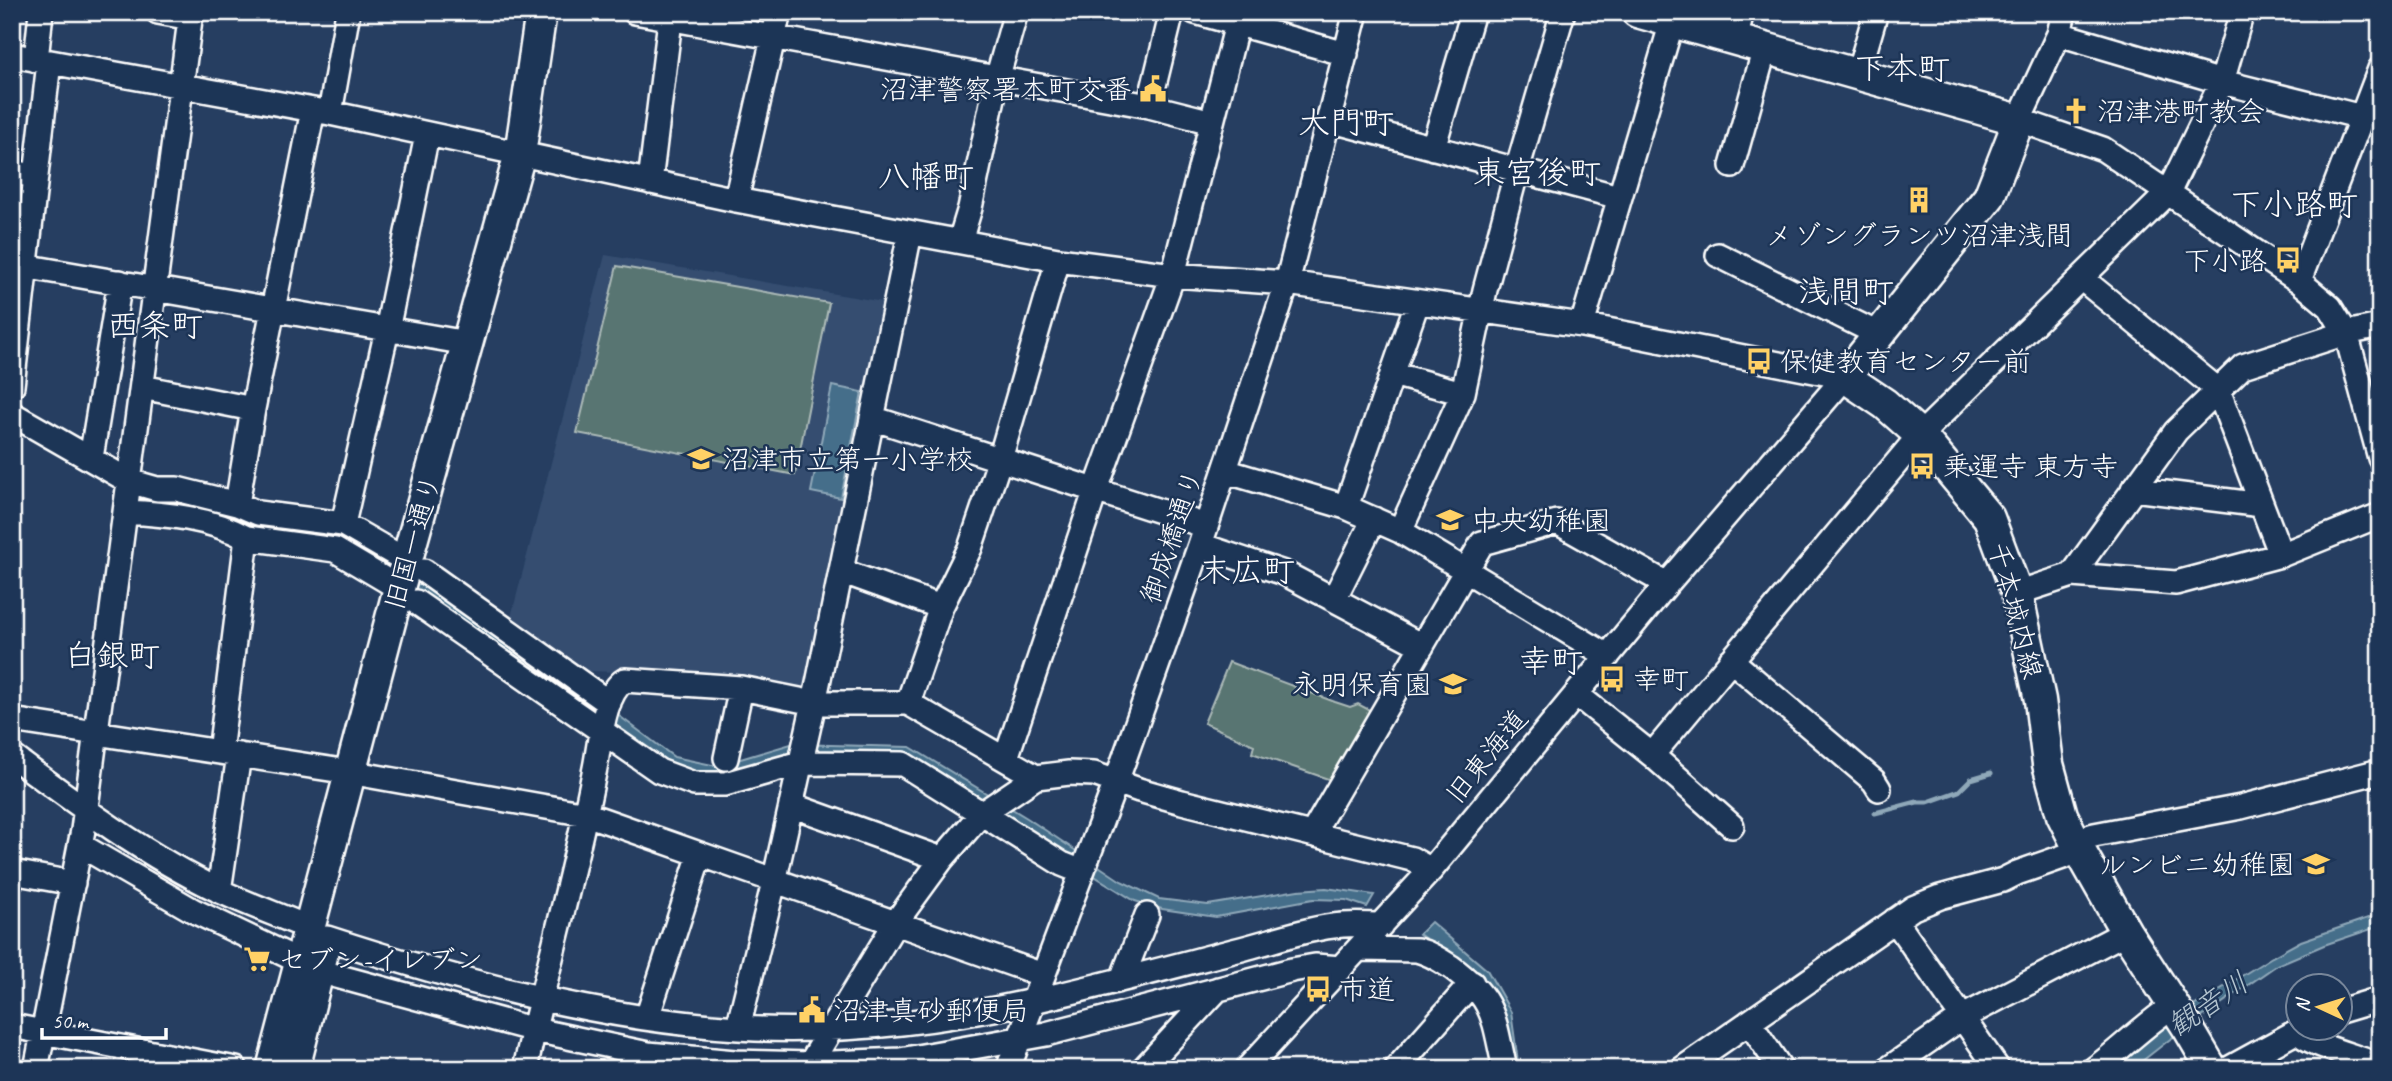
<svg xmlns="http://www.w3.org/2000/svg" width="2392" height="1081" viewBox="0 0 2392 1081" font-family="Caveat,'Klee One',sans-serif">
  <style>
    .built { fill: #344d70 }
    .green { fill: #597572; stroke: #acbab8; stroke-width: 2 }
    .water { fill: #446e8a; stroke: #8fa8b9; stroke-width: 2 }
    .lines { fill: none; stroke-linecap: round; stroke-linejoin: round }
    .stream { stroke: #8fa8b9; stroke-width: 5 }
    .minor-casing { stroke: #fff; stroke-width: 28 }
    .major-casing { stroke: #fff; stroke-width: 35 }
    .minor { stroke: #1d3557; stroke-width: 23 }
    .major { stroke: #1d3557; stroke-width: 30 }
    .labels { text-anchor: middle; stroke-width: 5; stroke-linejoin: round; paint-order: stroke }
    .poi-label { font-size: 28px; fill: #fff; stroke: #1d3557; text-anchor: start }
    .street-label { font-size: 28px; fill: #fff; stroke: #1d3557 }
    .water-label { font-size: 30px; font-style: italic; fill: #b4c5d0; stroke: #1d3557 }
    .quarter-label { font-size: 32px; fill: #fff; stroke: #1d3557 }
  </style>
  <rect width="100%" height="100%" fill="#263e61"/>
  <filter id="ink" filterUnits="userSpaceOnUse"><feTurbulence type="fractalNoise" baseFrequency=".0143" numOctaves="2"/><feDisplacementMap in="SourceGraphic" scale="14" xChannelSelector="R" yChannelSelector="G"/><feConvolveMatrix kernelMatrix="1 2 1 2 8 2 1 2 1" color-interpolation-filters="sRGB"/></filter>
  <g filter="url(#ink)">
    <path class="built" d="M605,255L883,302L803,691L687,674L588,671L511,617Z"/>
    <path class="green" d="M617,266L829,303L795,475L577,433Z
      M1229,662L1335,702L1350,707L1358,704L1373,712L1334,781L1252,753L1254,745L1204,723Z"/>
    <path class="water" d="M832,386L862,392L841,498L811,492Z
      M136,495H157L330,529L384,557L622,718L674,757L717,766L791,744L910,747L1027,818L1121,881L1159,899L1208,905L1298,890L1326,888L1374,895L1367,907L1346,900L1313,899L1216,917L1162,909L1135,901L907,760L720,781L687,777L379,570L135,508Z
      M2380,914V926L2324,945L2277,965L2169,1040L2132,1069H2111L2160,1027L2272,957L2301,941Z
      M1431,922L1487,970L1511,1012L1518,1062L1522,1069H1514L1503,1030L1438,948L1419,934Z"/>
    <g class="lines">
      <path class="stream" d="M1875,813L1917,802H1928L1959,791L1971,779L1991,773"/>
      <g class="minor-casing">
        <path id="minor" d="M158,12L191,18
          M635,12L1149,106L1212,122L1173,275L1095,492L1006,758
          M1195,12L1346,54
          M2064,12L2059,34L2019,120L2103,149L2299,281L2330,307L2346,333L2380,458
          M2059,34L2222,82L2362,117
          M1735,39L1742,12
          M12,55L330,113L736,200L1058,260L1173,275L1287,283L1582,325L1845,377L1667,584L1431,870L1247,1069
          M36,60L41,12
          M1858,74L1876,12
          M1149,106L1172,12
          M330,113L348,12
          M1329,120L1619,197
          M1212,122L1237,24
          M1433,148L1473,12
          M1732,166L1765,48
          M12,172L36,176
          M650,182L671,12
          M736,200L779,12
          M960,241L970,208L997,79L1016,12
          M1718,255L1878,334
          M12,264L467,343
          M2081,278L2218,390L2281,555
          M2299,281L2380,69
          M1582,325L1672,22
          M1392,374L1463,393
          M12,386L49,62
          M142,387L253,409
          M12,414L129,481L157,489H177L237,504L258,513L343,524L407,561
          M872,418L1206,526
          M91,458L120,282
          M1225,471L1346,507L1400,531L1608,656
          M2133,489L2262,505
          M237,504L253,409L313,110
          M1346,507L1417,303
          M125,512C166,514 210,518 247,538L335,550L399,588
          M343,524L387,330L427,135
          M1400,531L1463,393L1485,290L1517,170L1563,12
          M1200,545L1284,573L1422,646
          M424,571L609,703
          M841,571L941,607
          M2072,575L2176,431L2243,366L2346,333L2380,326
          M2017,593L2072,575L2176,583L2281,555L2380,515
          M1334,599L1374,519
          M416,602L659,771L694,784H725L800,763L903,764L1062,864L1082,872
          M1731,660L1874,781L1879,789
          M1576,694L1652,755L1732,826
          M908,703L941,607L970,548L1000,459L1058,260
          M12,720L349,772L586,814L1043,975
          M220,752L247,538
          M1652,755L1920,435L2168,193L2222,82L2242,12
          M12,756C78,805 145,855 220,891C249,905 279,915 309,928
          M726,758L741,688
          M791,805L942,859
          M1312,834L1482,543L1557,522L1667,584
          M2075,841L2094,835L2241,807L2380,771
          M80,845L194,911L299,961
          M12,872L73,883
          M219,891L239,755
          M1895,920L1998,1069
          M327,938C456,980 602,1020 738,1028C836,1034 938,1022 1033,1001C1100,986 1167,968 1233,951C1267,943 1310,927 1343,925C1356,924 1369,925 1381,925
          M1359,949L1417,950C1430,953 1440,960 1451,967C1496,1000 1493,1017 1505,1069
          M318,971L535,1030L648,1054L735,1062L810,1064L900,1060L1046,1034L1292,970L1315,966L1341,968
          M1122,979L1147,915
          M2340,1011L2380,999
          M647,1018L700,854
          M1749,1022L1781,1069
          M12,1026L236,1069
          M738,1028L774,882L814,703L910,233
          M2297,1031C2308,1045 2360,1057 2380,1066
          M36,1069L83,830L191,12
          M525,1069C547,968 575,869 595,768C600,744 603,693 625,680L741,688L814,703H908L1036,777
          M807,1069L896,922L942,859L981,814L1036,777L1069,773L1094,774L1139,790L1182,802L1412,859L1431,870
          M1008,1069L1116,782L1200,545L1287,283L1356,12
          M1143,1069L1218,989
          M1396,1069L1472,983
          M1682,1069L1913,908L1940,897L2003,880L2017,873L2080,851
          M1888,1069L1963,1017L2126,932
          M2094,1069C2121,1049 2145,1024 2173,1006
          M2228,1069L2303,1028"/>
      </g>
      <g class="major-casing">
        <path id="major" d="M1637,12L2019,120L1989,197L1845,377L1885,404L1920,435L1989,518L2017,593L2040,700L2048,764L2062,815L2080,851L2126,932L2188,1028L2212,1069
          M272,1069L399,588L520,154L541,12
          M294,1069L323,952"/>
      </g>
      <use href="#minor" class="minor"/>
      <use href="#major" class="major"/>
    </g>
  </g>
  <defs>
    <g id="civic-bare" transform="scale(2.1)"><path d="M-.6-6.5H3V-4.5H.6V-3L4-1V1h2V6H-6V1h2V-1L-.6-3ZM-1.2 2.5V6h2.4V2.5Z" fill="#ffd166" stroke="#1d3557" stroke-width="2.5" paint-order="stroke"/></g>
    <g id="church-bare" transform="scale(2.1)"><path d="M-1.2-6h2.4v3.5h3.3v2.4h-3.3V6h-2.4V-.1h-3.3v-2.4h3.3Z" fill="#ffd166" stroke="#1d3557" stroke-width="2.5" paint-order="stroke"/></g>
    <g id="building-bare" transform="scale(2.1)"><path d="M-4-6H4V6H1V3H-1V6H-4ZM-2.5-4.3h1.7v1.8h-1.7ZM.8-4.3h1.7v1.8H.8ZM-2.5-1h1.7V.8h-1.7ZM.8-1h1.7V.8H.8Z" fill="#ffd166" stroke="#1d3557" stroke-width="2.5" paint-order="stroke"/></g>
    <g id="bus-bare" transform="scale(2.1)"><path d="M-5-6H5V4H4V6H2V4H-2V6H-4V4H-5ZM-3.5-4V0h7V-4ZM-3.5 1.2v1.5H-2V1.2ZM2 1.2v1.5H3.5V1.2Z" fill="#ffd166" stroke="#1d3557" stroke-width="2.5" paint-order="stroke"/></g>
    <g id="school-bare" transform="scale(2.1)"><path d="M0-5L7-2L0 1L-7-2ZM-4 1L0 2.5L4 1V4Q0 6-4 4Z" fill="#ffd166" stroke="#1d3557" stroke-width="2.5" paint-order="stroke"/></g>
    <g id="supermarket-bare" transform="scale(2.1)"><path d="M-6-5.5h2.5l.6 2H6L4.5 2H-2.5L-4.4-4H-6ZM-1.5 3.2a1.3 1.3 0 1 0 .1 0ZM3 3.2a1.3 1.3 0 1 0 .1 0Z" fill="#ffd166" stroke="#1d3557" stroke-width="2.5" paint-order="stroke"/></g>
  </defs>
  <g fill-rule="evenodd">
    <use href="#civic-bare" x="1153" y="89"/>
    <use href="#church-bare" x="2076" y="111"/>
    <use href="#building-bare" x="1919" y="200"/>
    <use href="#bus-bare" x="2288" y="260"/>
    <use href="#bus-bare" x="1759" y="361"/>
    <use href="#school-bare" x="701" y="459"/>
    <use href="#bus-bare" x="1922" y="466"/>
    <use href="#school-bare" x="1450" y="520"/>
    <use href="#bus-bare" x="1612" y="679"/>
    <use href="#school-bare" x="1453" y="684"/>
    <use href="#school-bare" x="2316" y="864"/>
    <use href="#supermarket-bare" x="257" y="959"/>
    <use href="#bus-bare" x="1318" y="989"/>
    <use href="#civic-bare" x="812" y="1010"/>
  </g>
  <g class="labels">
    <g class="poi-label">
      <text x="1132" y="99" text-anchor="end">沼津警察署本町交番</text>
      <text x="2097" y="121">沼津港町教会</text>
      <text x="1919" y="245" text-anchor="middle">メゾングランツ沼津浅間</text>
      <text x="2267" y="270" text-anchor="end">下小路</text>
      <text x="1780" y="371">保健教育センター前</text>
      <text x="722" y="469">沼津市立第一小学校</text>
      <text x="1943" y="476">乗運寺 東方寺</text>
      <text x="1471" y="530">中央幼稚園</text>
      <text x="1633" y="689">幸町</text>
      <text x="1432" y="694" text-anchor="end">永明保育園</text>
      <text x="2295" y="874" text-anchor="end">ルンビニ幼稚園</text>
      <text x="278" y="969">セブン-イレブン</text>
      <text x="1339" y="999">市道</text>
      <text x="833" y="1020">沼津真砂郵便局</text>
    </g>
    <g class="street-label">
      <text transform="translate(1171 536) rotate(-71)" y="10">御成橋通り</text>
      <text transform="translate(412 542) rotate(-74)" y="10">旧国一通り</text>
      <text transform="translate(2016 610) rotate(75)" y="10">千本城内線</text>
      <text transform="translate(1486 756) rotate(-51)" y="10">旧東海道</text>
    </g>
    <g class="water-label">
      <text transform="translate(2208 1004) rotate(-34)" y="10">観音川</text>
    </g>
    <g class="quarter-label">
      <text x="1902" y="79">下本町</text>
      <text x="1346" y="133">大門町</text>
      <text x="1537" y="183">東宮後町</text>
      <text x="926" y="187">八幡町</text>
      <text x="2294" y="215">下小路町</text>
      <text x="1846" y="302">浅間町</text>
      <text x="155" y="336">西条町</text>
      <text x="1247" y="581">末広町</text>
      <text x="112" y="666">白銀町</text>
      <text x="1551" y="672">幸町</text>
    </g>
  </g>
  <rect width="2392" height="1081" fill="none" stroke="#1d3557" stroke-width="42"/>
  <rect x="21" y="21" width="2350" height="1039" fill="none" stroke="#fff" stroke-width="2.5" filter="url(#ink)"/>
  <g transform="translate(2319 1007) rotate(274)"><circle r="33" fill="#1d3557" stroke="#77869a" stroke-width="2"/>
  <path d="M0-5L12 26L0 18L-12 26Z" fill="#ffd166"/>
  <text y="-10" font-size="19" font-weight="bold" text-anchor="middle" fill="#ffffff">N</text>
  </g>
  <path d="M42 1028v10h124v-10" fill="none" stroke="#ffffff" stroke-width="3.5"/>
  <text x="52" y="1028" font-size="21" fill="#ffffff" stroke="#1d3557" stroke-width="5" paint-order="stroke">50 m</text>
</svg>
